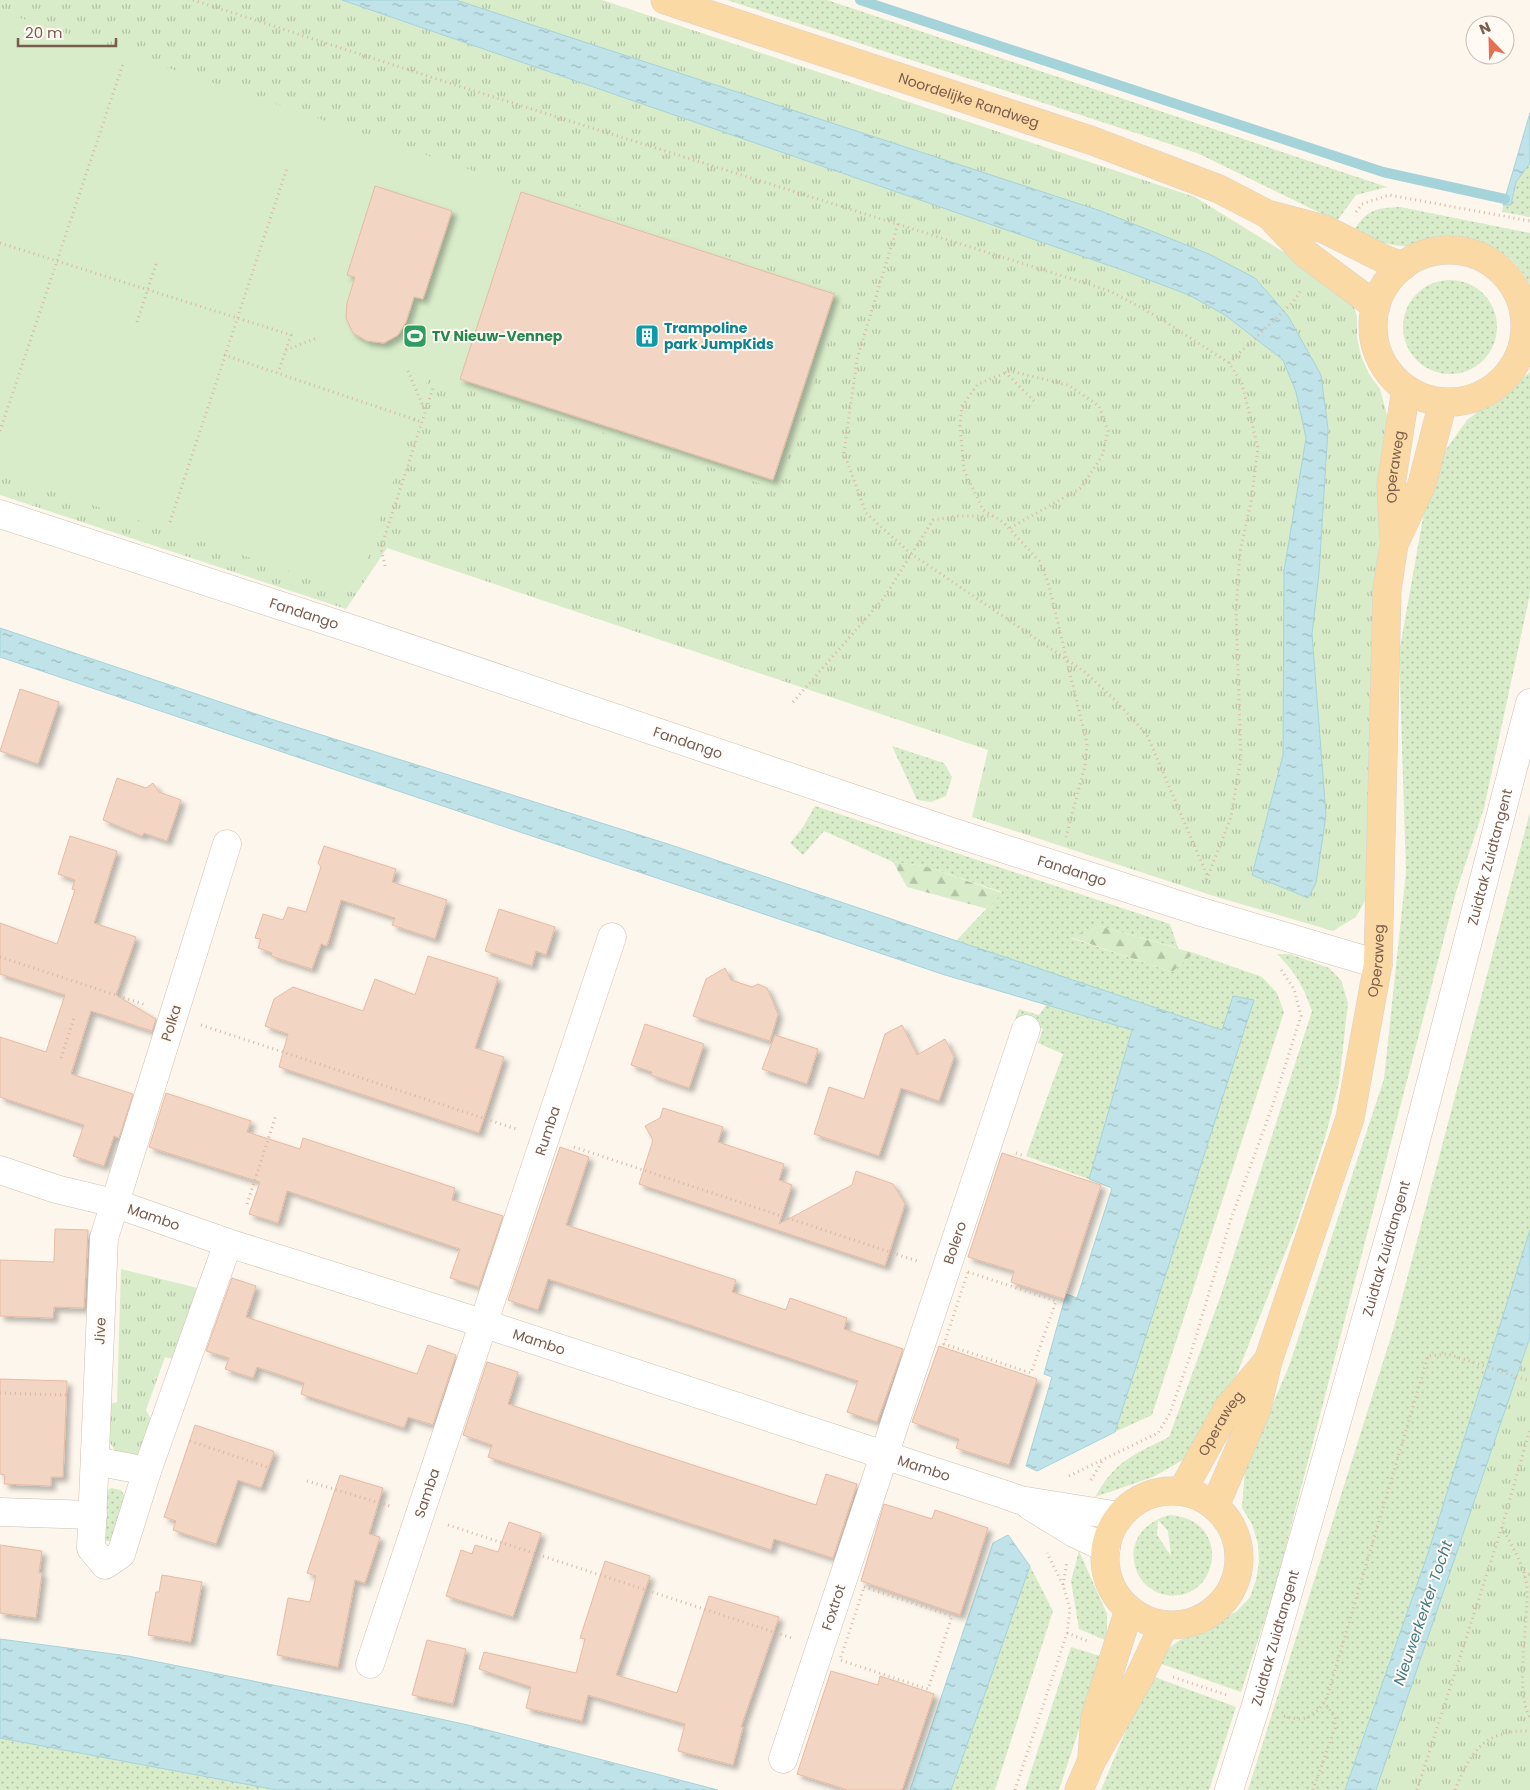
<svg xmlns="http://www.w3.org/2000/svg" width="1530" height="1790" viewBox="0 0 1530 1790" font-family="Poppins,sans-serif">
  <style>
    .grass { fill: url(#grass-dots); fill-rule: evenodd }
    .forest { fill: url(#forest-firs) }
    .park { fill: url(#park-tufts) }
    .pitch { fill: #d8ecc9 }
    .water { fill: url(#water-ripples); stroke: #a5d3da }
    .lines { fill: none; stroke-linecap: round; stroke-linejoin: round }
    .stream { stroke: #a5d3da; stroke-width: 10 }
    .building { fill: #f3d5c3; stroke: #e6bba3; filter: url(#shadow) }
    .minor-casing { stroke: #d1beb0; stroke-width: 29 }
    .major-casing { stroke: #dad1cd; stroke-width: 29 }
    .path { stroke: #d9b8a5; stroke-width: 3; stroke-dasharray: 1 4; stroke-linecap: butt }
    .minor { stroke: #fff; stroke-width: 28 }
    .major { stroke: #fbd9a5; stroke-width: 28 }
    .labels { text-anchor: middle; stroke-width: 4; stroke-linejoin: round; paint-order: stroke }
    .street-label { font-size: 14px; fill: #7a5c4d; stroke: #fffaf3 }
    .culture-label { font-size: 14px; font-weight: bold; fill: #0d838f; stroke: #fffaf3; text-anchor: start }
    .leisure-label { font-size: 14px; font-weight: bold; fill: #27864d; stroke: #fffaf3; text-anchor: start }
    .water-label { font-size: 15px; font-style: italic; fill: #437c86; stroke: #fffaf3 }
  </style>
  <defs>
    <pattern id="grass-dots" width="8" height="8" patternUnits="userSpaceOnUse" patternTransform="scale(1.25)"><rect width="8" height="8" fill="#d8ecc9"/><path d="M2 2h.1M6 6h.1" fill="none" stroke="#b4c2a5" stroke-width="1.8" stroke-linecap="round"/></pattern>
    <pattern id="forest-firs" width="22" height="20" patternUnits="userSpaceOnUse" patternTransform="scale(1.25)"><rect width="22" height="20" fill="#d8ecc9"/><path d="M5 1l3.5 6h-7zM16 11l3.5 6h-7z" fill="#b4c2a5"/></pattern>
    <pattern id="park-tufts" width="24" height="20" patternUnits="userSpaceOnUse" patternTransform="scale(1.25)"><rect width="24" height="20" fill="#d8ecc9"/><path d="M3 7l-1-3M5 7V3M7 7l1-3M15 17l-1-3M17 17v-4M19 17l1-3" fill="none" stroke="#b4c2a5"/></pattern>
    <pattern id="water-ripples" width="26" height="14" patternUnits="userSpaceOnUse" patternTransform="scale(1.25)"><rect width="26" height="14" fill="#bfe3e8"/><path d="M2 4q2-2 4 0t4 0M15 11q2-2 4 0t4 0" fill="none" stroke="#a0bbbe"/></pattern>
    <filter id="shadow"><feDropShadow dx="4.5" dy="4.5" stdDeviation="2.5" flood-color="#0004"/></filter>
  </defs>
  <rect width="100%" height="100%" fill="#fdf6ec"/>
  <path class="grass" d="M727,0H827L1387,187L1356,195L1337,221L1197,153Z
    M1528,163H1530V217L1502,212L1503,205H1511L1516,182Z
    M1400,207L1530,233V285C1513,250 1474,232 1436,238C1426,240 1416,246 1406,246C1386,246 1372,239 1354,231C1366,209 1377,208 1400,207Z
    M1403 327a47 47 0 1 1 94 0a47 47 0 1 1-94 0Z
    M1530,372V594L1484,808L1456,892L1274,1592L1241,1692L1156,1662L1167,1649L1180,1640L1209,1628L1237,1611L1250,1597L1256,1580L1259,1562L1258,1544L1252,1524L1242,1508L1245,1469L1289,1366L1384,1079L1406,872L1399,653L1429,484L1445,451L1467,420Z
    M892,746L944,763L952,777L946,796L931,802L917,800Z
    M815,806L1170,924L1178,948L1099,926L1071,938L1172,972L1194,953L1262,977L1277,993L1284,1012L1152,1415L1115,1432L1254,1000L1222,1030L956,941L1002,892L924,866L893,862L824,831L803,855L790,843L803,827Z
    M1530,812V1230L1427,1556L1345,1790H1248L1395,1324Z
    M1277,954H1290L1329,968L1341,980L1348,1003L1339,1083L1325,1138L1297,1223L1237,1374L1190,1456L1153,1477L1095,1497C1116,1460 1133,1455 1169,1437L1221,1295L1312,1011C1303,986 1296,973 1277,954Z
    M1046,1005L1132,1030L1089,1179L1026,1156L1063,1054L1038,1043L1043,1029L1015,1018L1019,1009L1039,1015Z
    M111,1488L121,1490L127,1500L117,1533L110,1541H103V1493Z
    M1169,1515C1236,1519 1218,1608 1162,1594C1151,1591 1141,1582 1137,1572C1126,1544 1142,1523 1169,1515ZM1158,1520L1168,1531L1171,1556L1157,1535Z
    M1079,1551L1107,1614V1641L1079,1629L1071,1581Z
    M1030,1566L1053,1611L995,1790H951Z
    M1071,1647L1103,1657L1059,1790H1025Z
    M1149,1675L1236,1707L1209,1790H1101Z
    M0,1738L251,1784L277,1790H0Z"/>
  <path class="forest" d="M893,862L924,866L1002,893L988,909L907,887Z
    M1099,926L1194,953L1172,972L1070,937Z"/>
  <path class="park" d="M0,0H602L1195,197L1345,290L1352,300L1357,317V337L1361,356L1369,374L1380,389L1390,426L1380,513L1365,901L1356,917L1333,931L1217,897L972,817L988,750L387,548L346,609L0,495Z
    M121,1269L202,1289L176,1360L165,1357L146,1410L154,1425L142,1455L133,1458L117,1454L106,1436L104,1405L117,1402Z
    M1530,1337V1790H1376L1393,1735Z"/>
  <path class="pitch" d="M0,11L844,296L777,489L429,376L355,593L0,474Z"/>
  <path class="water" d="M342,0H456L1101,211L1209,254L1255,278L1288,316L1321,375L1328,429L1319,573L1312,634L1326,815L1316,883L1308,898L1252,875L1283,755L1284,571L1306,438L1296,392L1283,360L1225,315L1189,295L1128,272Z
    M1530,113V163L1516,182L1511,205H1503Z
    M0,628L271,719L668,844L1222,1030L1233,996L1254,1000L1115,1432L1037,1471L1026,1466L1052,1377L1044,1374L1066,1294L1077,1298L1112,1188L1089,1179L1132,1030L945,975L0,657Z
    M1530,1230V1337L1376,1790H1345L1427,1556Z
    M1008,1535L1030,1566L951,1790H910L993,1543Z
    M0,1639L128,1656L408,1712L468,1725L718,1790H277L0,1738Z"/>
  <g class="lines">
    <path class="stream" d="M860,0L1383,172L1505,199"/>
  </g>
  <path class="building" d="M375,186L452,211L423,299L414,297L406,322L398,335L384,343L367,341L353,333L346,318L347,303L355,277L347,275Z
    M521,192L834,294L773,480L460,379Z
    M20,689L59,702L38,764L0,751Z
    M117,778L146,788L153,783L159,792L181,800L167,841L144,833L142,836L103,820Z
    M70,836L117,851L94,923L136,937L116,995L156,1019L152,1031L91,1011L88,1020L71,1074L133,1094L119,1138L114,1136L104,1166L73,1156L84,1125L0,1097V1037L46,1052L65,995L0,974V923L57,944L75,890L72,889L75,880L58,874Z
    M324,846L396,869L392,882L447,900L435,939L392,925L395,918L341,900L327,946L321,944L312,969L271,956L272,953L258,948L261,939L255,938L263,914L283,920L288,907L306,912L321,867L318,863Z
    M499,909L555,927L546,955L536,951L532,966L485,951Z
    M428,956L498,978L475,1048L504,1057L479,1133L279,1067L288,1034L265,1026L274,999L293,987L363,1011L375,979L415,995Z
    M725,968L731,980L752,987L758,984L767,988L778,1014L770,1041L693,1016L706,979Z
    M645,1024L704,1044L689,1088L651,1075L652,1072L631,1065Z
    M902,1025L917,1055L945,1039L954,1057L939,1101L901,1088L879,1156L814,1134L829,1087L864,1099L885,1034Z
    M775,1035L818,1049L807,1084L762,1069Z
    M166,1093L251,1121L247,1132L300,1149L303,1138L455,1188L452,1200L503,1216L479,1287L450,1278L460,1249L287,1191L278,1223L249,1214L260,1182L149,1147Z
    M663,1108L723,1127L718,1142L784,1164L779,1180L792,1185L779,1224L852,1185L856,1171L893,1184L905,1204L885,1266L639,1184L653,1140L645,1126L660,1118Z
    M560,1147L589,1157L566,1225L736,1280L732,1292L786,1310L790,1298L847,1318L844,1329L903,1349L877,1422L847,1412L858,1381L690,1325L548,1279L538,1310L508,1300Z
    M1002,1153L1101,1185L1064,1299L1011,1282L1014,1271L968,1257Z
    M55,1229L88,1230L84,1308L54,1307L53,1318L0,1316V1260L54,1262Z
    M232,1278L256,1286L246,1317L417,1374L428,1345L456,1355L433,1425L408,1417L404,1428L301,1394L304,1383L257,1367L253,1378L225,1369L229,1358L206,1351Z
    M939,1346L1037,1379L1009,1465L956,1448L959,1439L912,1422Z
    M487,1362L518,1372L508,1404L619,1441L816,1505L826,1474L857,1484L833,1558L774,1539L771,1550L488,1457L492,1445L463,1435Z
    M0,1379L67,1381L63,1477H51V1486L4,1484L5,1475L0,1474Z
    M195,1425L273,1451L274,1453L261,1488L238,1480L216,1544L173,1530L176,1521L164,1517Z
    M340,1475L383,1488L369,1534L380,1537L365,1583L355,1580L338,1667L277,1655L288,1598L310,1602L316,1576L307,1573Z
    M884,1504L932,1519L935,1510L988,1528L960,1615L861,1581Z
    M509,1522L541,1533L513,1617L446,1596L461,1550L472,1554L475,1545L498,1552Z
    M0,1545L42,1551L39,1573H42L36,1618L0,1613Z
    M605,1561L650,1576L616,1675L677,1693L709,1596L779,1617L741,1727H743L733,1765L678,1751L685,1724L588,1695L582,1721L526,1708L531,1687L479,1669L484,1652L576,1673L585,1639L580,1638Z
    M162,1575L202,1582L191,1642L148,1635L156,1592H159Z
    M427,1640L466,1649L453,1704L412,1695Z
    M831,1671L878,1685L880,1676L934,1694L902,1790H848L797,1774Z"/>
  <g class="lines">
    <g class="minor-casing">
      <g id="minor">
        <path id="s1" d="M0,514L361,632L952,832L1198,911L1378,964"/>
        <path d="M227,844L104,1238L91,1548L105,1565L121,1554L147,1471L228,1243"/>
        <path id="s2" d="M0,1170L56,1189L114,1203L228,1243L482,1323L1006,1495L1020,1500L1120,1516"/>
        <path d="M95,1461L147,1471"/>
        <path d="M1030,1506L1074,1533L1106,1548"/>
        <path d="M0,1512L93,1515"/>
        <path id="s3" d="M370,1664L612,937"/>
        <path id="s4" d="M783,1759L1026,1029"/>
        <path id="s5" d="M1229,1790L1256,1705L1405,1182L1530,703"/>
      </g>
    </g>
    <g class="major-casing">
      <g id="major">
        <path id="s6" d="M665,0L1093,141L1219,189L1267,214L1324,229L1384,259L1403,266"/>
        <path d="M1269,215L1306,254L1376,306"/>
        <circle cx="1449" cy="326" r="76"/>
        <path d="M1396,540L1422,484L1443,402"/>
        <circle cx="1172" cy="1558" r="67"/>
        <path id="s7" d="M1182,1491L1228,1408L1265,1364"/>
        <path id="s8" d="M1215,1506L1257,1408L1268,1361L1350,1118L1378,964L1387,590L1394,544L1391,485L1406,389"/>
        <path d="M1092,1756L1095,1717L1129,1610"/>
        <path d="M1079,1790L1092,1760L1139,1678L1164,1625"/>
      </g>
    </g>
    <path class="path" d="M193,0L446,82L1110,291L1158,317L1229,363L1242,384L1258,448L1251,502L1240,552L1236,611L1241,758L1231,817L1206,881
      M1356,212L1362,204L1389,195L1530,221
      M898,224L857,359L844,453L866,513L910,553L1085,672L1115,700L1147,735L1207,875
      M0,243L291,335L278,373
      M137,322L156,264
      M286,350L317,338
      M224,355L422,422
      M1229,363L1293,302L1302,289
      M408,371L425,411
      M1005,372L1036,403
      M0,431L123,64
      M993,516L983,510L964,470L960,426L962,406L978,384L1010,371L1068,385L1099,406L1108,431L1102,456L1081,488L1010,528
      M170,522L287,168
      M385,566L381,548L434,385
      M793,702L883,599L933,520L957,516H994L1004,523L1039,561L1048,582L1087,744L1085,766L1066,837
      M0,957L146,1005
      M201,1025L516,1129
      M61,1058L74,1018
      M574,1147L917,1261
      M1016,1153L1025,1156
      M247,1204L276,1115
      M968,1272L1056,1301L1031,1373L944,1344Z
      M0,1393L67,1395
      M190,1441L270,1468
      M1069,1476L1158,1433L1170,1413L1191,1353L1231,1219L1271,1110L1301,1016L1294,989L1280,968
      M1091,1480L1103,1460
      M307,1481L390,1506
      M448,1525L792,1638
      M1502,1527C1511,1545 1525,1566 1527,1587C1529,1618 1514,1694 1530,1717
      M1524,1577L1530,1574
      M1063,1585L1067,1562
      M864,1587L952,1616L928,1689L840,1660Z
      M1067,1633L1087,1641
      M1173,1677L1227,1695
      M1284,1716C1305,1723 1317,1716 1327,1697L1428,1356L1448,1354L1530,1381
      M1015,1790L1067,1633L1070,1609L1063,1585L1047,1553
      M1313,1790L1335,1728V1717L1324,1702
      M1417,1790L1502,1527L1530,1429
      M1455,1790C1471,1751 1484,1730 1530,1731"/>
    <use href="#minor" class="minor"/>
    <use href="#major" class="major"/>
  </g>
  <defs>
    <g id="stadium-square" transform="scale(1.25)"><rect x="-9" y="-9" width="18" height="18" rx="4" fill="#2e9e5b" stroke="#fffaf3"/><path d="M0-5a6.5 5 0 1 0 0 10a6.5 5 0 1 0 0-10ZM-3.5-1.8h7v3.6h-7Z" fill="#fff"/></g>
    <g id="building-square" transform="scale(1.25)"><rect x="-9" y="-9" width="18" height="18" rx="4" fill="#0f9aa8" stroke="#fffaf3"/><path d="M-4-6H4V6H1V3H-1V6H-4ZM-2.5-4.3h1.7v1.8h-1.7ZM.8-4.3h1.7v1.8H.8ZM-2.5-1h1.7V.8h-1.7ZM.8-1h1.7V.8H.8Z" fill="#fff"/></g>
  </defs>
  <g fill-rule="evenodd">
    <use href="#stadium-square" x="415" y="336"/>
    <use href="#building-square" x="647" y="336"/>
  </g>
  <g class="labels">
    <g class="street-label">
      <text dy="5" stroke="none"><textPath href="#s6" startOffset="320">Noordelijke Randweg</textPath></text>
      <text dy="5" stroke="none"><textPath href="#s8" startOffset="1066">Operaweg</textPath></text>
      <text dy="5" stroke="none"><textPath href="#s1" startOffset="320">Fandango</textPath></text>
      <text dy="5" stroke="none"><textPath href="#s1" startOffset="725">Fandango</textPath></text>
      <text dy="5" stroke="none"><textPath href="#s5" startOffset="969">Zuidtak Zuidtangent</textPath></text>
      <text dy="5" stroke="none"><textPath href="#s1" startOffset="1130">Fandango</textPath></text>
      <text dy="5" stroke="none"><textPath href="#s8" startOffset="571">Operaweg</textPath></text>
      <text transform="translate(171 1023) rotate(-73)" y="5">Polka</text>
      <text dy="5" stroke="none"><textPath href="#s3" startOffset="562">Rumba</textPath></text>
      <text dy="5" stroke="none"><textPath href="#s2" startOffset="161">Mambo</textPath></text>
      <text dy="5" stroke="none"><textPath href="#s4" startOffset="544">Bolero</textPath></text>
      <text dy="5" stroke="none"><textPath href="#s5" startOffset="564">Zuidtak Zuidtangent</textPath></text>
      <text transform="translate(100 1331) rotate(-87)" y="5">Jive</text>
      <text dy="5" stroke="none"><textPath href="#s2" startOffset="566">Mambo</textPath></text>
      <text dy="5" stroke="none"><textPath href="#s7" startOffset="78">Operaweg</textPath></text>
      <text dy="5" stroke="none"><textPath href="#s2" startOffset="971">Mambo</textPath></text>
      <text dy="5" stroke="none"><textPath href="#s3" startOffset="180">Samba</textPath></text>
      <text dy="5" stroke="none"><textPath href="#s4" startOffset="160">Foxtrot</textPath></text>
      <text dy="5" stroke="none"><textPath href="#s5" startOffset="159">Zuidtak Zuidtangent</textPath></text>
    </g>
    <g class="culture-label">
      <text x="664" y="333">Trampoline<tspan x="664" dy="16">park JumpKids</tspan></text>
    </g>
    <g class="leisure-label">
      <text x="432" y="341">TV Nieuw-Vennep</text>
    </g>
    <g class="water-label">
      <text transform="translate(1423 1613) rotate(-71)" y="5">Nieuwerkerker Tocht</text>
    </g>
  </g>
  <g transform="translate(1490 40) rotate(337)"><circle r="24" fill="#fffaf3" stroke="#cabbb1"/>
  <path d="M0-4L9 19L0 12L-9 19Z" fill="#e76f51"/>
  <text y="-8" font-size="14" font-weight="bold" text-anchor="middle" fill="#7a5c4d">N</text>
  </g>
  <path d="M18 38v8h98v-8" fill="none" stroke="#7a5c4d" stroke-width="2.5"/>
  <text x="25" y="38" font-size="15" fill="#7a5c4d" stroke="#fffaf3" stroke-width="4" paint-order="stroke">20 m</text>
</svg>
